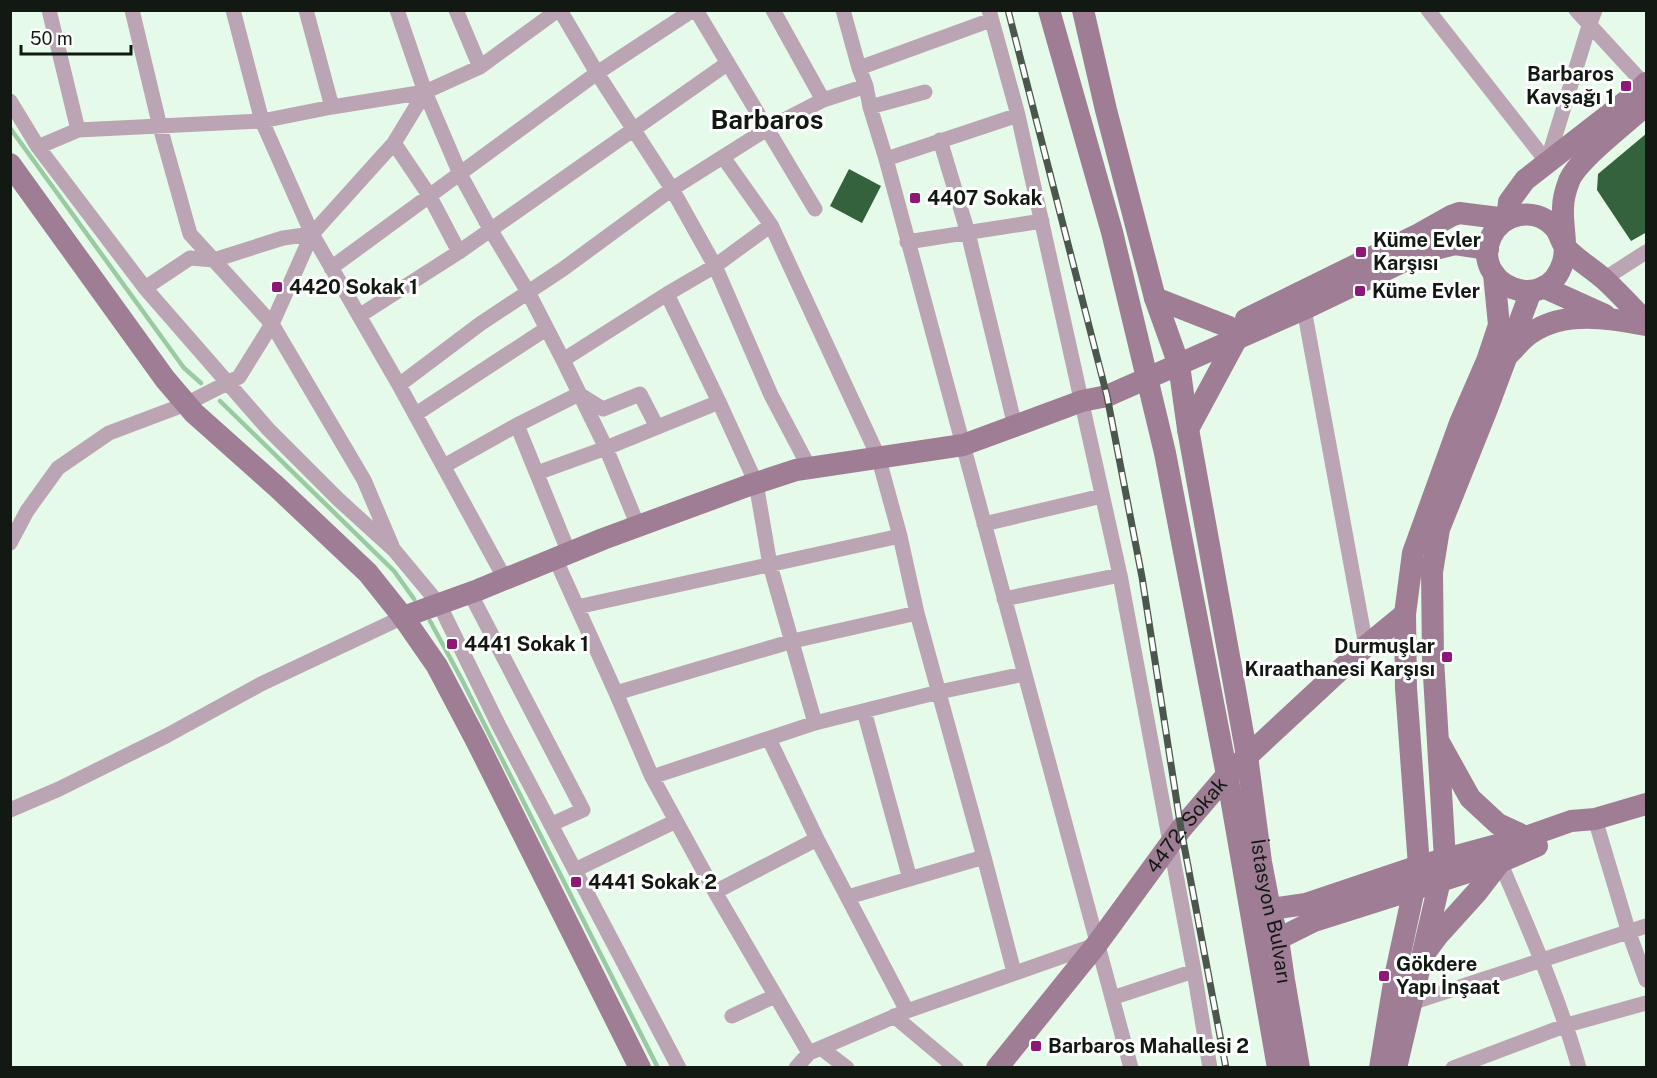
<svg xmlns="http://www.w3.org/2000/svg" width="1657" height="1078" viewBox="0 0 1657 1078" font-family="'Public Sans',sans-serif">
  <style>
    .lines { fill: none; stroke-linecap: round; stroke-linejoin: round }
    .stream { stroke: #99caa1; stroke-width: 4.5 }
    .building { fill: #34623d }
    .street { stroke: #bba4b3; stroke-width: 15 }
    .secondary { stroke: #9f7d94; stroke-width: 22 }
    .rail-casing { stroke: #4b574d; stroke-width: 7 }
    .rail { stroke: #fff; stroke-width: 4.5; stroke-dasharray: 14; stroke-linecap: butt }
    .poi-dot { fill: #8f1776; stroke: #fff; stroke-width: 2 }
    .labels { text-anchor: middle; stroke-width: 6; stroke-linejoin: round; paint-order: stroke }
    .poi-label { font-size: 20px; font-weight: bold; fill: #111912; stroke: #fff; text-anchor: start }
    .street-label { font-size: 20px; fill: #111912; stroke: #fff }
    .district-label { font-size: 26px; font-weight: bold; fill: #111912; stroke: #fff }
  </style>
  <rect width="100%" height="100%" fill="#e5fae8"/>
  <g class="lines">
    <path class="stream" d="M10,128L184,368L201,383
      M220,401L394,571L414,599
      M430,621L461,678L658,1068"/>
  </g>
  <path class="building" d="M1647,133V232L1631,241L1597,190L1598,174Z
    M849,169L881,186L862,223L830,206Z"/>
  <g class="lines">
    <path class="street" d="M49,10L78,130
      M132,10L160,127L190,234L272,324L364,480L392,546
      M233,10L262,121L312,234L399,385L505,579
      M306,10L332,107
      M397,10L425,92L460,174L490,229L528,292L563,360L606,448L638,526
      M456,10L480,67
      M560,10L597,73L672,189L715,266L771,395L809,467
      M696,10L815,209
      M773,10L823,100
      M843,10L859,68L866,86L870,107L886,159L1131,1068
      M989,10L1018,115L1120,575L1194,971L1210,1068
      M1428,10L1547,162
      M1576,10L1645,85
      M859,68L991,20
      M10,101L38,147L145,288L268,429L339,500L394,550L439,604L498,724L679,1068
      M870,107L925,92
      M940,140L968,233L1015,426
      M394,143L429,195L459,252
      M38,147L78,130L262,121L332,107L425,92
      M723,157L771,225L878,456L900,536L917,613L984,857L1014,972
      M886,159L1018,115
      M1547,162L1589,26L1595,10
      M907,242L1042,221
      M331,268L597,73L693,10
      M1604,279L1646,252
      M145,288L190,258L214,260L283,238L312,234
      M667,294L719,402L756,483L770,565L815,723
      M1304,309L1366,646
      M359,316L459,252L728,63
      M563,360L667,294L715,266L771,225
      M399,385L480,324L563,269L672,189L767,129L823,100L866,86
      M416,414L546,329
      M517,425L569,553
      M444,466L517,425L579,394L603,409L640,394L657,427
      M537,473L606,448L719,402
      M984,524L1102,496
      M10,543L27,511L58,468L109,433L186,404L239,377L272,324L312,234L394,143L425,92L480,67L558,10
      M555,558L616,693L652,777L715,892L809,1053
      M470,593L583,810L552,824
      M1004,599L1120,575
      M577,607L900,536
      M616,693L793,641L917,613
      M864,711L910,879
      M769,739L817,839L907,1011
      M652,777L815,723L939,692L1024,674
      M10,810L59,789L166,736L261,684L403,617
      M1595,819L1629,933L1646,980
      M1500,862C1529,930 1559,997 1579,1068
      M575,870L676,821
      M715,892L817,839
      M848,897L984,857
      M1112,998L1194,971
      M1411,1003L1646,926
      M732,1016L775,996
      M894,1016L956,1068
      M821,1048L847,1068
      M796,1068L809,1053L907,1011L1095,945
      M1453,1068L1567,1025L1646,1003"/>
    <g class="secondary">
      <path d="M1049,10L1112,232L1165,453L1227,775L1278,1068"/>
      <path id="s1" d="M1083,10L1106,110L1155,298L1179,365L1188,429L1247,756L1261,862L1270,909L1278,939L1284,980L1299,1068"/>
      <path d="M1646,105C1628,122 1577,160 1569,181C1566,189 1563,200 1563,208C1562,225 1568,246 1563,262C1547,317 1469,285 1491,237C1502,213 1534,207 1552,225C1560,231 1560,242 1566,248C1577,260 1593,269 1605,280C1619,293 1633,308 1646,322"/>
      <path d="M10,164L165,379L194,413L277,487L368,573L403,617L437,666L476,740L640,1068"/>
      <path d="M1507,219L1509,202L1525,180L1633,96L1646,83"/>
      <path d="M1543,287L1605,315"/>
      <path d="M1155,298L1229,327"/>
      <path d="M1246,319L1419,234L1451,216L1459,213L1507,219"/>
      <path d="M1510,353C1517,346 1523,338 1531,333C1564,310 1610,318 1646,325"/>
      <path d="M1188,429L1236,340"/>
      <path d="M403,617L478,590L603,539L747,486L796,470L963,445L1082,401L1107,396L1304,309L1423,252L1455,244L1488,249"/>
      <path d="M1440,744L1470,798L1498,824L1526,837"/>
      <path d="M1258,918L1270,909L1306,904L1419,866L1526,837L1571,821L1595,819L1646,804"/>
      <path d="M1263,941L1269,942L1278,939L1314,921L1500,862L1537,846"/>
      <path d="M1427,950L1439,934L1477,892L1500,862"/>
      <path id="s2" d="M997,1068L1097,944L1181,829L1227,775L1366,646L1405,614"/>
      <path d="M1380,1068L1395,977L1419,866L1406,688L1405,614L1413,553L1460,423L1487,361L1499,325L1494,274"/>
      <path d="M1396,1068L1445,859L1433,659L1432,572L1439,529L1487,409L1531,291"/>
    </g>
    <g class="rail-casing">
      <path id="rail" d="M1008,10L1107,396L1142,577L1181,829L1226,1068"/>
    </g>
    <use href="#rail" class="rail"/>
  </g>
  <g class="poi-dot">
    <rect x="1620" y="80" width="12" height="12" rx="3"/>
    <rect x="909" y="192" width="12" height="12" rx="3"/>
    <rect x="1355" y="246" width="12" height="12" rx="3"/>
    <rect x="271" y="281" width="12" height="12" rx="3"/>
    <rect x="1354" y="285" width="12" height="12" rx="3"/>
    <rect x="446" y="638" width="12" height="12" rx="3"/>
    <rect x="1441" y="651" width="12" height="12" rx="3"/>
    <rect x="570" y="876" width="12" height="12" rx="3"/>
    <rect x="1378" y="970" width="12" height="12" rx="3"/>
    <rect x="1030" y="1040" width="12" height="12" rx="3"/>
  </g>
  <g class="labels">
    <g class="poi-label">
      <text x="1614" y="81" text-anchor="end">Barbaros<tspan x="1614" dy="23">Kavşağı 1</tspan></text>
      <text x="927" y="205">4407 Sokak</text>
      <text x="1373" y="247">Küme Evler<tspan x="1373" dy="23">Karşısı</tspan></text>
      <text x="289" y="294">4420 Sokak 1</text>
      <text x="1372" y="298">Küme Evler</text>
      <text x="464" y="651">4441 Sokak 1</text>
      <text x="1435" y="653" text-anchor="end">Durmuşlar<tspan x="1435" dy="23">Kıraathanesi Karşısı</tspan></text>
      <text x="588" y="889">4441 Sokak 2</text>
      <text x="1396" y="971">Gökdere<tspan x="1396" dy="23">Yapı İnşaat</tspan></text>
      <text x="1048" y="1053">Barbaros Mahallesi 2</text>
    </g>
    <g class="street-label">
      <text dy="7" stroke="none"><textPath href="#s2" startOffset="308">4472. Sokak</textPath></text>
      <text dy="7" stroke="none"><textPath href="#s1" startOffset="922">İstasyon Bulvarı</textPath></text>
    </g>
    <g class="district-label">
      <text x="767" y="129">Barbaros</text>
    </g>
  </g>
  <rect width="1657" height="1078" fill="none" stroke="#111912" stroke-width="24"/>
  <path d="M21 45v9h110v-9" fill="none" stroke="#111912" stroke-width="3"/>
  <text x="30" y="45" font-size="18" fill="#111912" stroke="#ffffff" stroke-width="4.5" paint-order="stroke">50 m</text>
</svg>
